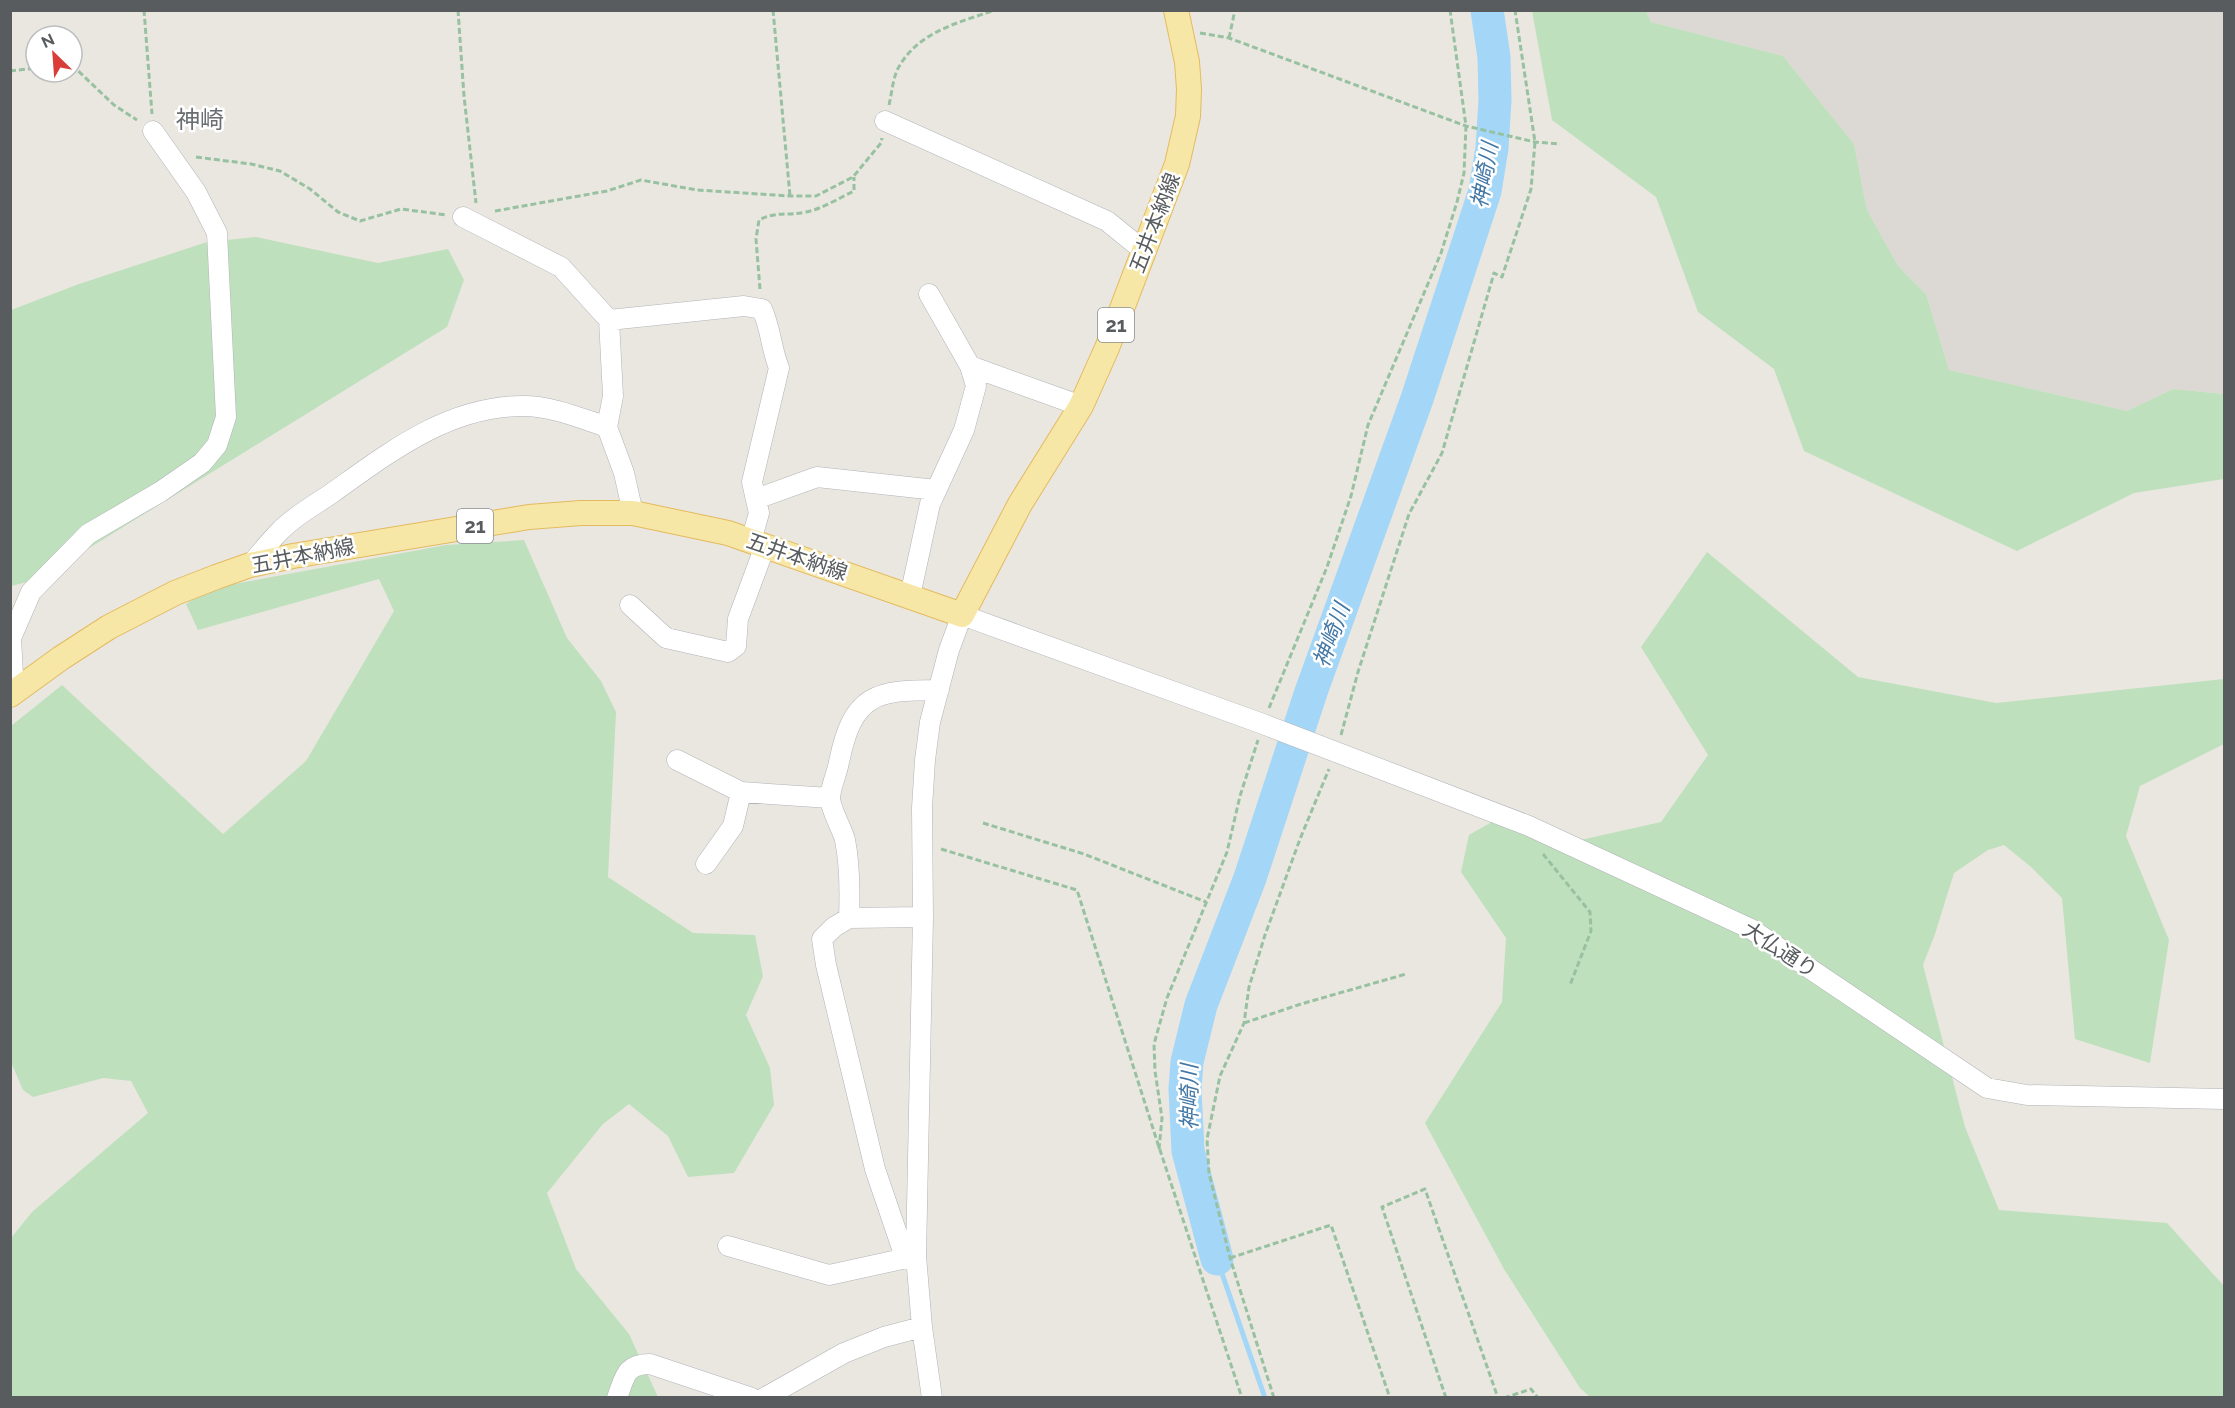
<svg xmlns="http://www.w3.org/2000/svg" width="2235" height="1408" viewBox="0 0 2235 1408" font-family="Raleway,'Noto Sans JP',sans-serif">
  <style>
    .industrial { fill: #dcd9d4 }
    .green { fill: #bfe0bd }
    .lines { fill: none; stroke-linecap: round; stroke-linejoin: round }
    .stream { stroke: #a3d6f7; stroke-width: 5 }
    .river { stroke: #a3d6f7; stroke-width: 33 }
    .minor-casing { stroke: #b0b3b7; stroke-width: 21 }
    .major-casing { stroke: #e4ba5f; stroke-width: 26 }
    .path { stroke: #98c1a1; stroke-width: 3; stroke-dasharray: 6 3; stroke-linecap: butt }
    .minor { stroke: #fff; stroke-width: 20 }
    .major { stroke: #f7e7a7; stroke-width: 24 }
    .labels { text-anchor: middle; stroke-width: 5; stroke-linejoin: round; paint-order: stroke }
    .shield { fill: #fff; stroke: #8a8d8f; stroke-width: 1.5 }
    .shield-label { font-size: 20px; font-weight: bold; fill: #585c5f }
    .street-label { font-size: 21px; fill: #585c5f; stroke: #fff }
    .water-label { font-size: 22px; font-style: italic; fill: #4378a6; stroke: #fff }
    .quarter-label { font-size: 24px; fill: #696e71; stroke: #fff }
  </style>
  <rect width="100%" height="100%" fill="#eae7e0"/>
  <path class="industrial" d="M1646,11H2224V394L2173,389L2127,411L1949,370L1926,294L1898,266L1867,210L1854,144L1783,56L1651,22Z"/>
  <path class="green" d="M1532,11H1646L1651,22L1783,56L1854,144L1867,210L1898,266L1926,294L1949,370L2127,411L2173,389L2224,394V479L2134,493L2017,551L1804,451L1774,369L1698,312L1656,197L1552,120Z
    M256,237L378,263L448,249L464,280L447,327L39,579L11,586V310L79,284L207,242Z
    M524,540L567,638L601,681L616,712L608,877L693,933L755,935L763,976L746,1015L770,1068L774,1105L734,1173L688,1177L668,1136L629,1104L603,1124L547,1193L576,1269L629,1334L658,1397L11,1398V1238L32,1212L148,1113L131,1081L103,1078L33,1097L23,1090L11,1062V726L62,685L223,834L306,761L394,611L379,579L198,630L186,604L212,588L446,545Z
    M1707,552L1858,677L1996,703L2224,679V744L2140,786L2126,836L2169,940L2150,1063L2075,1039L2062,898L2031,867L2004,845L1988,850L1954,873L1935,934L1923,965L1965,1127L1999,1210L2167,1223L2224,1286V1397H1590L1580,1388L1504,1269L1425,1123L1502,1002L1506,938L1461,872L1469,835L1497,819L1567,843L1661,822L1708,755L1641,647Z"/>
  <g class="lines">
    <path class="stream" d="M1217,1259L1265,1398"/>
    <path class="river" d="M1217,1259L1188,1151L1185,1089L1187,1062L1201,1005L1250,878L1311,692L1417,399L1485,191L1492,148L1495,100L1494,57L1487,10"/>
    <g class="minor-casing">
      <path id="minor" d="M885,121L1107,221L1144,251
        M463,217L561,267L609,320L613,396L607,427
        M609,320L744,306L762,309C771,329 771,348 779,368L752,482L759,513L751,541
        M970,366L1081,406
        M756,499L817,477L936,490
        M250,565C260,554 269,542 280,531C294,516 315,505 332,493C390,452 448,406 523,406C552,406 580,418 607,427L624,473L633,513
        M910,596L930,504L964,430L976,386L970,366L929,294
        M630,605L666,638L728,652L736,646L738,619L765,546
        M10,693H14L11,638L31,592L88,534L160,492L202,463L217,445L226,417L217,233L196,192L153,131
        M677,760L741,792L830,798
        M706,864L733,826L741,792
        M849,918C850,893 850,865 845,840C842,828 830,809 830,797C831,786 837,773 839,762C853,694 875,690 939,690
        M728,1246L829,1275L916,1256
        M905,1257L875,1169L826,965L822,939L834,927L849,918L923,917
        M617,1398C625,1377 625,1364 650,1364L752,1398
        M764,1398L844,1353L884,1337L922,1327
        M932,1398L922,1327L916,1256L923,917L922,808L925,760L930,722L949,650L962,615L1263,724L1529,826L1751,929L1987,1088L2027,1095L2224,1099"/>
    </g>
    <g class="major-casing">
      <path id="major" d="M10,695L61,658L109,627L175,593L216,577L250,565L293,556L529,517L581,513H633L728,533L962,615L1020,504L1081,406L1107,348L1177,164L1188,116L1189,89L1187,62L1176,10"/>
    </g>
    <path class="path" d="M144,10L152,114
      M458,10L464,96L476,203
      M773,10L790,196
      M1200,33L1229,38L1466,126L1535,142L1560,144
      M1229,38L1235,10
      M72,65L114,105L137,120
      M10,71L36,68
      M889,105C892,93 893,75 900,65C920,31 961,22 995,10
      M196,157L251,164L280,171L310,189L338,212L360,221L401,209L447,215
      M495,211L607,191L641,180L697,190L790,196H816L853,177L881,143L882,138
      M760,289L756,239L759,220C776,211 787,216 806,212C822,209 839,198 854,191V177
      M1269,708L1327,567L1351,496L1368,425L1441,253L1457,202L1464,173L1466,126L1450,10
      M1341,735L1358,672L1409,514L1442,453L1494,273L1502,277L1531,189L1535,142L1515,10
      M983,823L1084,854L1206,902
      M941,849L1077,890L1157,1141L1242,1398
      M1543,854L1590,912L1591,931L1570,985
      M1244,1023L1301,1004L1406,974
      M1159,1149L1162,1118L1155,1071L1154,1044L1167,998L1227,852L1240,796L1258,740
      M1230,1258L1331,1225L1390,1398
      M1274,1398L1230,1258L1209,1173L1207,1139L1220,1076L1244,1023L1249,987L1265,935L1300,839L1329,769
      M1446,1398L1382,1207L1425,1189L1498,1398
      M1504,1398L1531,1389L1538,1398
      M2182,1398H2196"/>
    <use href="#minor" class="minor"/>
    <use href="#major" class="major"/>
  </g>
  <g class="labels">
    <g class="shield">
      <rect x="1098" y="308" width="36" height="34" rx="4.5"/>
      <rect x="457" y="509" width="36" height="34" rx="4.5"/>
    </g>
    <g class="shield-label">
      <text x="1116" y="332">21</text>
      <text x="475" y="533">21</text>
    </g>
    <g class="street-label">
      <text transform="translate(1155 223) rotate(-69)" y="7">五井本納線</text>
      <text transform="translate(303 556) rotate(-11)" y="7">五井本納線</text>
      <text transform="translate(797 557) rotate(19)" y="7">五井本納線</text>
      <text transform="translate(1780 950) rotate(33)" y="7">大仏通り</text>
    </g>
    <g class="water-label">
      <text transform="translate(1484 175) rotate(-80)" y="8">神崎川</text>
      <text transform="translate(1331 635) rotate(-70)" y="8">神崎川</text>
      <text transform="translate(1189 1097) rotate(-90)" y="8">神崎川</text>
    </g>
    <g class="quarter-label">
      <text x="200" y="128">神崎</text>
    </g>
  </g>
  <rect width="2235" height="1408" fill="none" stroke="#585c5f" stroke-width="24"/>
  <g transform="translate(54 54) rotate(335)"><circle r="28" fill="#ffffff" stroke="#bcbebf" stroke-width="1.5"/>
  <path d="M0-4.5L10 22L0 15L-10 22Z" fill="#d93d37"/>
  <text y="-9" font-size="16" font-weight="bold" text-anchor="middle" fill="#585c5f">N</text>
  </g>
</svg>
